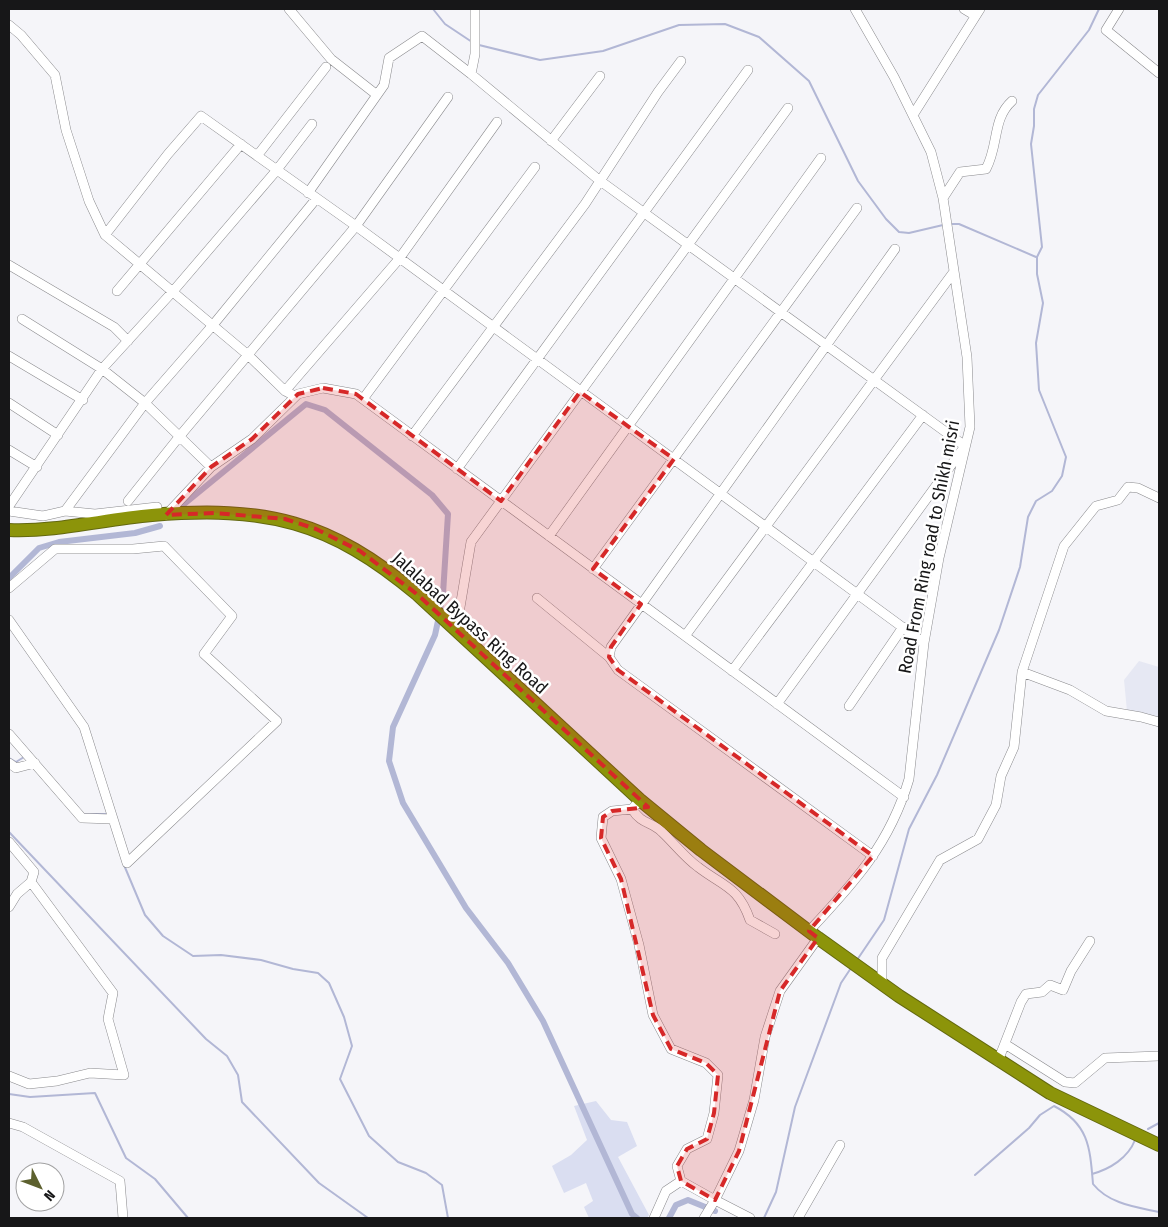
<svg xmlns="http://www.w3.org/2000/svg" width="1168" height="1227" viewBox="0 0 1168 1227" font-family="'Fira Sans Condensed',sans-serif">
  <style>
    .built { fill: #e6e8f3 }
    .green { fill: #dadef1 }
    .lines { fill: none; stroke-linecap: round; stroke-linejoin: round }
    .stream { stroke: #b2b7d5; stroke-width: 2 }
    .canal { stroke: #b2b7d5; stroke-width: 6 }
    .minor-casing { stroke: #8a8a8d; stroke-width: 10 }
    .highway-casing { stroke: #63680f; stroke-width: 14 }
    .minor { stroke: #fff; stroke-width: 9 }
    .highway { stroke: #8c940a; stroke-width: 12 }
    .marked { fill: #d62828; fill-opacity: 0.2; stroke: #d62828; stroke-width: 4; stroke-dasharray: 10 6; stroke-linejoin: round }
    .labels { text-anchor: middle; stroke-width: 5; stroke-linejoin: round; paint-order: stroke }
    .street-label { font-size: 18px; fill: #171718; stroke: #fff }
  </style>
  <rect width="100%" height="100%" fill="#f5f5f9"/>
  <path class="built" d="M1139,661L1159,667V719L1127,711L1124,680Z"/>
  <path class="green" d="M596,1101L611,1120L627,1122L637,1146L618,1157L649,1215L647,1218H589L584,1207L593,1201L586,1183L564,1193L552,1166L571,1155L587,1140L574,1106Z"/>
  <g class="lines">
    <path class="stream" d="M433,9L445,24L472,42
      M479,45L540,60L603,51L679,25L725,24L759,37L809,81L858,181L886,219L899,232L909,233L943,225
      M950,224H959L1036,257
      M9,758L16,762L24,757
      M83,814H108
      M9,832L206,1039L227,1056L238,1075L242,1102L319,1183L368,1218
      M124,865L145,915L163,936L193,956L221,955L261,960L293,969L318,973L329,983L344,1017L352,1046L340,1079L369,1136L398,1162L426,1173L442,1185L448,1218
      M857,960L884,920L909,829L937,775L999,630L1020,567L1028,517L1036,501L1052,491L1062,476L1066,457L1039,390L1036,343L1043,303L1037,274V257L1042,247L1031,144L1034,126V109L1038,95L1089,30L1099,9
      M9,1094L30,1097L95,1093L126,1158L155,1179L188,1218
      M1148,1129L1159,1123
      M1092,1174C1110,1169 1128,1158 1135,1140
      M975,1175L1029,1128L1040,1115L1054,1106C1089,1124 1090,1148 1093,1184C1109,1204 1136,1207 1159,1212
      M764,1218L776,1192L795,1107L841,983L851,968"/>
    <path class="canal" d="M183,505L306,404L325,410L432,495L448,514L443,594L440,609
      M9,578L39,548L59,542L135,533L160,526
      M438,621L435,635L393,727L389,761L403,803L466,908L508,963L543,1021L632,1214L637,1218
      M669,1218L676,1205L688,1200L715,1211"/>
    <g class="minor-casing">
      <path id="minor" d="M289,9L331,59L377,95
        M475,9V54L471,74L599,180L965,446L777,704
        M964,9L974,15
        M1119,9L1106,30L1159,73
        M9,25L21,35L55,75L66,130L89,201L105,235L248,355L285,391L295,396
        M913,115L980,9
        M551,141L600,76
        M257,156L326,67
        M308,193L384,85L389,58L422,36L471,74
        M943,198L960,172L986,169C999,145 992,119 1012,101
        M105,235L168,154L201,116L356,226L924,643
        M9,265L114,327L128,341
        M117,291L241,144
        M22,319L102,369L145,403L211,467
        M9,356L83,400
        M285,391L399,259L497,122
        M363,399L535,167
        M9,403L58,435
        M412,436L585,204L658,92L681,61
        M9,450L37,467
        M457,469L748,70
        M128,501L179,437L356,226L448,97
        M9,506L102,369L175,289L276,171L312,124
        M9,511L43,516L65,511L95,514L157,507L153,515
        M65,511L145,403L213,325L316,199
        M166,515L211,467L252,439L298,394L323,388L356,394L904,797
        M549,536L821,158
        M593,569L857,208
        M9,588L55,549H133L164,546L232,616L204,654L277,721L127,863L84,727L9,620
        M537,598L609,657
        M456,631L471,542L788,108
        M685,636L953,273
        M732,671L923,415
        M1022,672L1064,546L1096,506L1118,500L1128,487L1138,488L1159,498
        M849,706L903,627
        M9,734L82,818L112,819
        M9,763L16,768L35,763
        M640,800L632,809L612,811L603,817L601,838L621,879L639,945L653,1015L671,1049L706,1063L718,1075L714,1113L707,1139L687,1149L677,1166L681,1181
        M632,809C642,825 651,821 662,832C674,843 684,857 698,867C724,887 738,886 750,920L775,934
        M9,842L34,872L31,882L113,993L108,1019L124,1075L90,1073L57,1081L29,1084L9,1076
        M873,856L618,670L609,657L611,647L895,249
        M9,907L17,894L31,882
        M809,931C854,883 890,844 909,779L924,643L939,558L970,427L967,357L943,198L931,152L894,77L855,9
        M882,983V958L940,860L978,839L996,805L1001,776L1014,747L1022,672L1070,690L1106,711L1141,717L1159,722
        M1005,1044L1065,1082L1075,1083L1105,1058L1159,1056
        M998,1061L1021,1002L1026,994L1042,992L1050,985L1063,990L1071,971L1090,941
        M9,1123L23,1127L120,1181L123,1218
        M654,1218L666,1191L681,1181L715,1200L739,1151L754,1100L765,1037L780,991L818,938
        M704,1218L715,1200L750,1218
        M798,1218L840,1145"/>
    </g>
    <g class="highway-casing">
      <path id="highway" d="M9,530C57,532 104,519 152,515C266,506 329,520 418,595L640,800L701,850L818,938L899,996L1050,1093L1159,1145"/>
    </g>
    <use href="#minor" class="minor"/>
    <use href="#highway" class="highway"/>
  </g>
  <path class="marked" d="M323,388L356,394L501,501L580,392L674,459L593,569L641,604L611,647L609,657L618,670L873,856L809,931L818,938L780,991L739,1151L715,1200L681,1181L677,1166L687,1149L707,1139L714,1113L718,1075L706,1063L671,1049L653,1015L621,879L601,838L603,817L612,811L648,807L418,595L360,551L316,529L285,519L215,513L166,515L211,467L252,439L298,394Z"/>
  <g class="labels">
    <g class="street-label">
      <text transform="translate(929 547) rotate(-79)" y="6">Road From Ring road to Shikh misri</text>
      <text transform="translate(470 623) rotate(42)" y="6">Jalalabad Bypass Ring Road</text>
    </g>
  </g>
  <rect width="1168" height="1227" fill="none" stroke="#171718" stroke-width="20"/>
  <g transform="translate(40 1187) rotate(132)"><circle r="24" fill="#ffffff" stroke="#a2a2a3"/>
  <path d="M0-4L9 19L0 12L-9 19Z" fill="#5c602e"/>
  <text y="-8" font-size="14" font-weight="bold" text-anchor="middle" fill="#171718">N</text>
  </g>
</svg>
